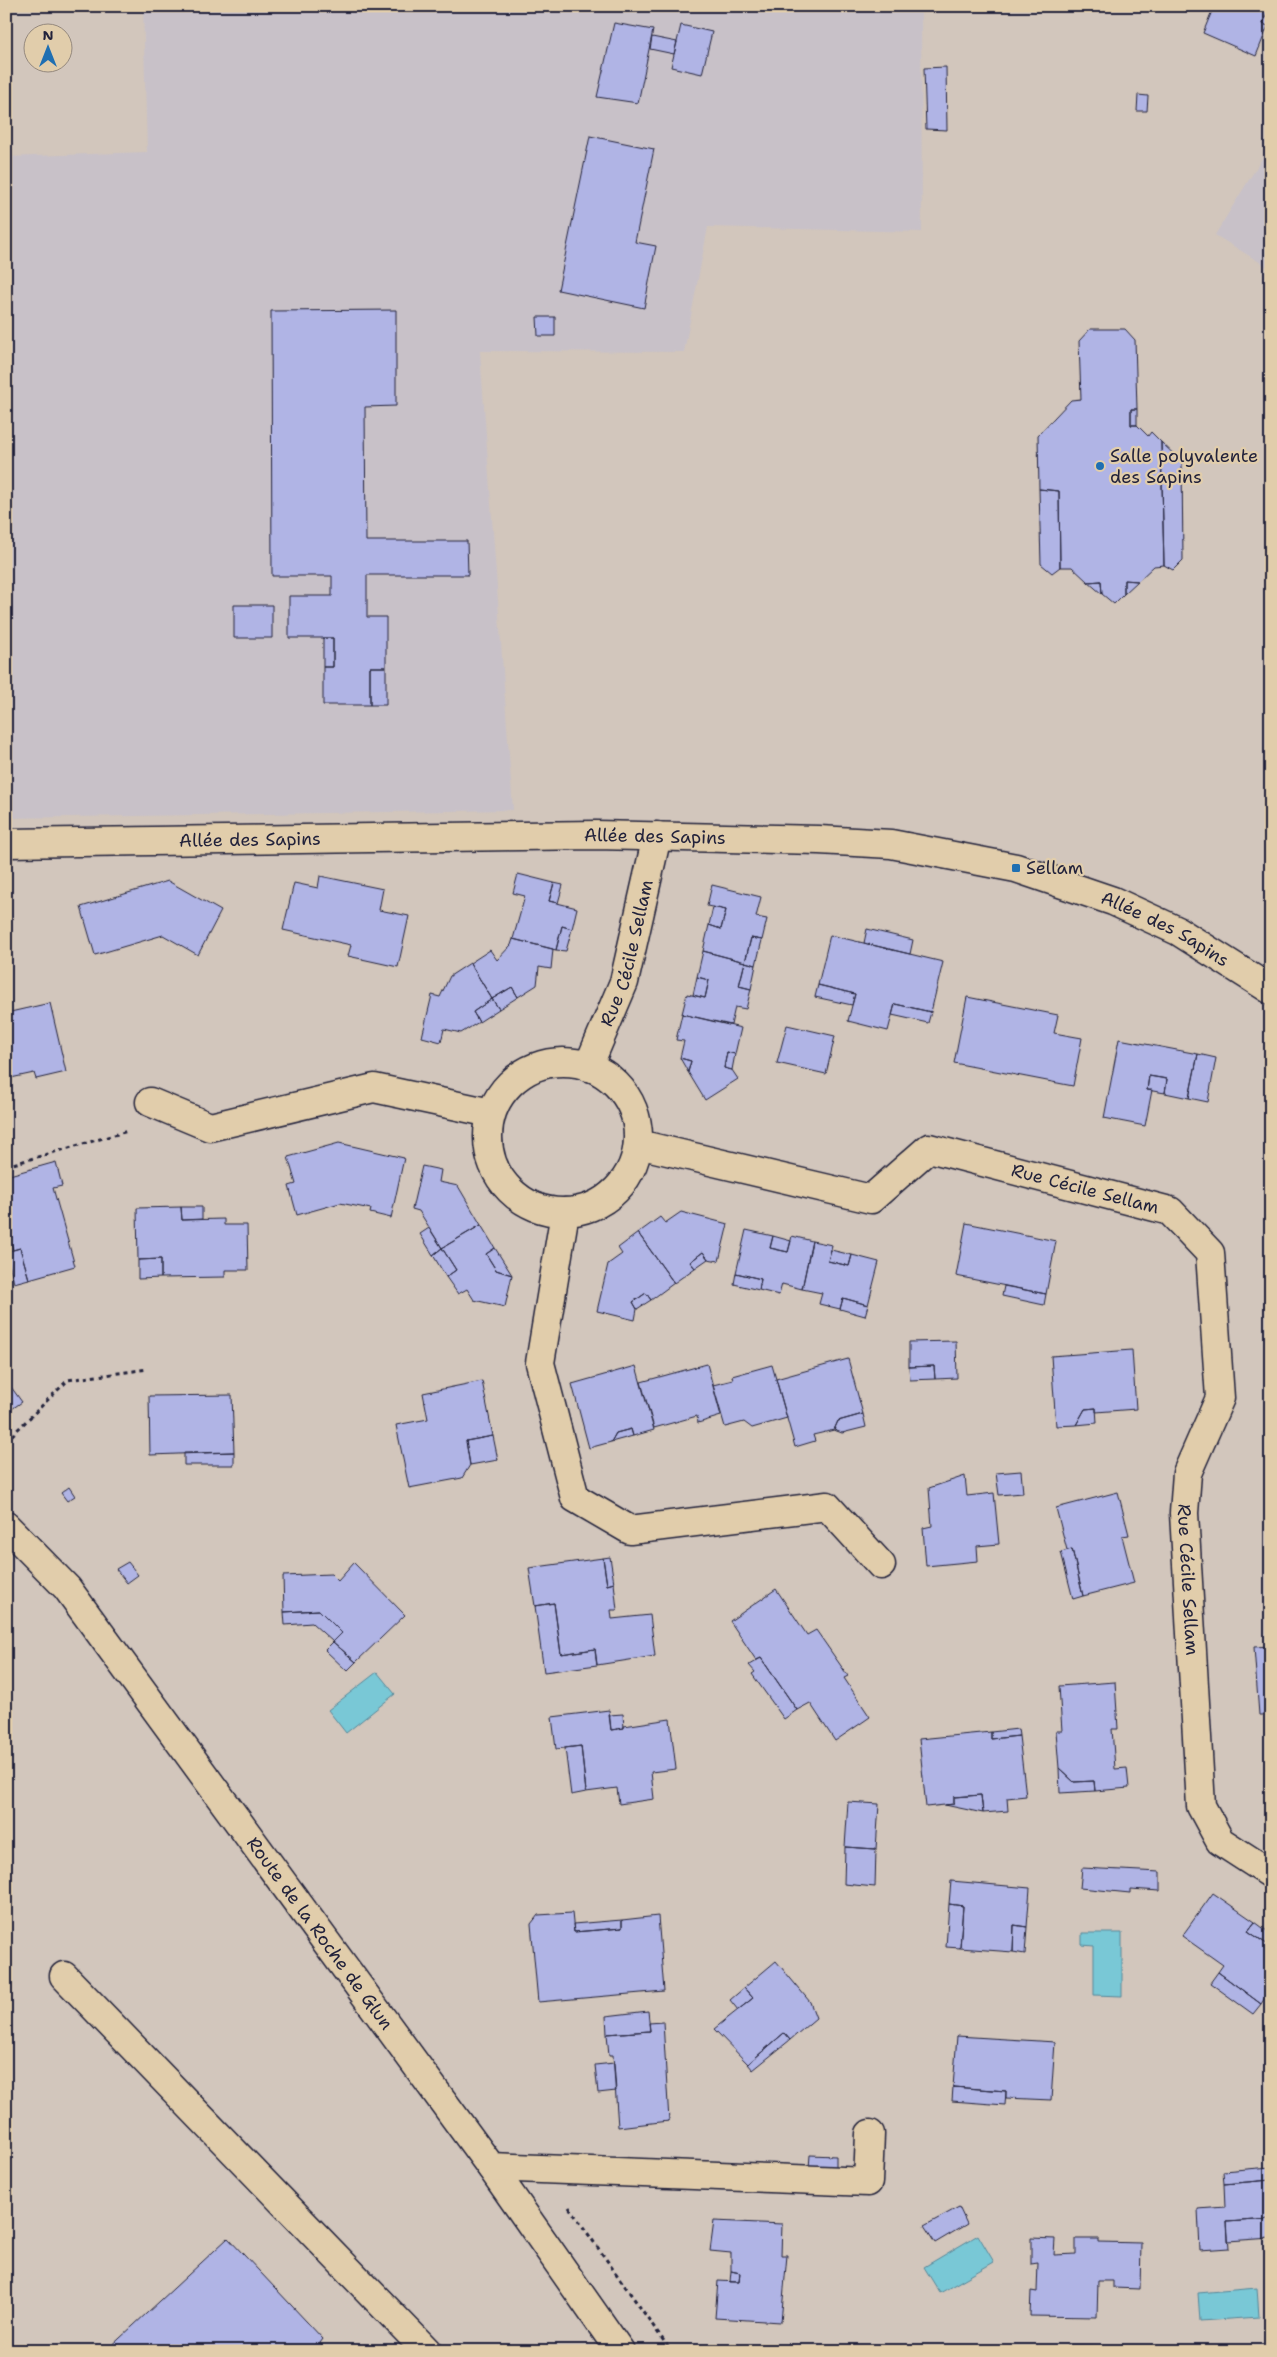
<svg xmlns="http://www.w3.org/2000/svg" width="1277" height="2357" viewBox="0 0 1277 2357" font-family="'Shantell Sans',sans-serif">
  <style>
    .built { fill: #c8c1c8 }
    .water { fill: #79c8d6; stroke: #568698 }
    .building { fill: #b0b4e5; stroke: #22223b }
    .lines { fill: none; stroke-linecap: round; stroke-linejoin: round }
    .minor-casing { stroke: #22223b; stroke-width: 31 }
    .path { stroke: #22223b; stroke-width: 3; stroke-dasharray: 4 4; stroke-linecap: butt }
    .minor { stroke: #e1cdab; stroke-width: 28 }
    .poi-dot { fill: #1f6fb2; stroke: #e1cdab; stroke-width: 2 }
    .labels { text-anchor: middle; stroke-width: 4.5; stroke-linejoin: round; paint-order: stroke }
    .poi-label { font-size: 18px; fill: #22223b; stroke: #e1cdab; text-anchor: start }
    .street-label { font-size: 18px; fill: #22223b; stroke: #e1cdab }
  </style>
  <rect width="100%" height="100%" fill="#d2c6bc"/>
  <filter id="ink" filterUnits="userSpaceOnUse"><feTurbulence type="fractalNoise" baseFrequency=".02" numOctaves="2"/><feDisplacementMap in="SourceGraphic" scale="10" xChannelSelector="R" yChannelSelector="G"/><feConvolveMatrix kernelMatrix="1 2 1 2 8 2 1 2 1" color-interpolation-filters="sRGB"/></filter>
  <g filter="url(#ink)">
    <path class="built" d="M143,6H921L922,232L708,227L684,352L480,351L513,810L6,818V157L147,152Z
      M1271,144V269L1215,235Z"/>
    <path class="water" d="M377,1672L395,1694L346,1733L328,1710Z
      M1082,1933H1122V1996L1094,1995V1946L1082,1945Z
      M978,2235L994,2262L940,2293L924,2267Z
      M1257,2288L1259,2317L1200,2321L1198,2293Z"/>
    <path class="building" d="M1214,6H1270L1263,24L1268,26L1256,56L1203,33Z
      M1271,6V21L1268,26L1263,24Z
      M614,23L653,30L638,103L597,97Z
      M681,25L712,32L702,74L671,67Z
      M652,37L677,42L674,54L650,49Z
      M946,67L947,130L926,129L924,68Z
      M1138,95L1148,96L1147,111H1137Z
      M590,136L654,149L635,242L656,246L644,308L558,290Z
      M396,310V406L365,407L366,541H467L468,575H367V617H386V667H370V705H323V667H333V638H289V596H332V576H272L271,311Z
      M537,317H555V336H538Z
      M1090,329H1125L1135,340L1137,409H1131V425H1137L1148,436L1151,432L1161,442L1164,565L1154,566L1138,581L1124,580V594L1114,604L1102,594L1101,581L1088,582L1072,567H1060L1059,491L1039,489L1038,435L1071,400L1081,399L1079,341Z
      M1131,409H1137V425H1131Z
      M1161,442L1182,462L1183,560L1173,570L1164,565Z
      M1039,489L1059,491L1060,567L1052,573L1041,564Z
      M1124,580L1138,581L1124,594Z
      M1101,581L1102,594L1088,582Z
      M234,605H272V638H234Z
      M323,638H333V667H323Z
      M370,667H386V705H370Z
      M518,874L554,883L549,901L577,908L572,929L562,926L556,950L513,939L525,896L513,893Z
      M320,876L383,889L379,910L409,916L398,967L348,956L351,945L283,930L294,883L318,888Z
      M168,881L221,911L198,955L163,935L95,955L81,907Z
      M554,883L563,885L558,903L549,901Z
      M712,885L761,897L756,917L767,919L762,940L751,938L745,962L703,951L709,925L721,929L726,910L707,906Z
      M713,907L726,910L721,929L709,925Z
      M562,926L572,929L566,951L556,950Z
      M867,929L913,940L910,954L864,943Z
      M830,935L943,962L931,1012L895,1004L888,1031L848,1021L855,994L818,985Z
      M751,938L762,940L756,965L745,962Z
      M513,939L553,949L551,969L539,967L537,985L518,997L512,987L492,999L470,963L490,950L497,960L511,945Z
      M703,951L745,962L739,986L751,989L746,1009L735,1007L731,1025L682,1014L687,994L705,998L709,980L697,977Z
      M745,962L756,965L751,989L739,986Z
      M470,963L492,999L473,1012L479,1022L461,1033L444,1029L441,1042L422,1037L432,995L440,997L450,976Z
      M697,977L709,980L705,998L693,995Z
      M818,985L855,994L852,1005L815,997Z
      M512,987L518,997L499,1009L492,999Z
      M967,997L1058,1015L1054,1033L1082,1038L1073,1086L954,1063Z
      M492,999L499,1009L479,1022L473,1012Z
      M50,1003L66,1072L36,1079L34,1073L6,1079V1013Z
      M895,1004L931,1012L928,1023L892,1015Z
      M682,1014L741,1028L735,1054L727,1052L724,1068L732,1070L738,1079L705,1100L688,1072L691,1061L680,1058L684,1041L676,1040Z
      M787,1025L835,1036L826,1074L777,1063Z
      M1119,1039L1198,1054L1189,1098L1165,1093L1167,1079L1149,1076L1147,1090H1152L1145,1126L1104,1118Z
      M727,1052L735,1054L732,1070L724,1068Z
      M1198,1054L1216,1058L1208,1102L1189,1098Z
      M680,1058L691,1061L688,1072Z
      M1149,1076L1167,1079L1165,1093L1147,1090Z
      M339,1143L404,1158L391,1218L370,1213L371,1209L340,1203L297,1215L289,1186L296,1184L288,1157Z
      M56,1162L62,1186L53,1188L75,1266L29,1279L20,1248L13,1250L6,1227V1176Z
      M422,1166L441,1170L439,1182L458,1186L481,1225L442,1248L419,1211L412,1209Z
      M181,1207L182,1220L224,1219V1225H247L248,1270H225V1277L161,1278V1259L138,1260L137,1208Z
      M181,1207H202V1219L182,1220Z
      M681,1212L728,1224L719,1261L708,1259L703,1252L690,1262L695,1268L674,1283L638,1233L660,1217L665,1223Z
      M966,1223L1056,1241L1046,1294L956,1276Z
      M481,1225L495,1248L486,1254L496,1270L512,1275L505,1307L474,1300L467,1289L458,1294L446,1277L456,1270L442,1248Z
      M429,1228L442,1248L433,1255L420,1234Z
      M746,1230L773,1236L770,1248L788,1252L792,1236L812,1241L802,1289L782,1284L779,1295L759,1290L761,1279L736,1273Z
      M638,1233L674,1283L651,1300L646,1293L633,1302L637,1309L635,1320L597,1311L608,1264L622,1254L618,1248Z
      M773,1236L791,1241L788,1252L770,1248Z
      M812,1241L832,1245L828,1261L849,1266L852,1255L879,1262L868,1305L843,1298L840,1309L819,1304L822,1293L802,1289Z
      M20,1248L29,1279L14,1283L6,1252Z
      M442,1248L456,1270L446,1277L433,1255Z
      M495,1248L512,1275L496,1270L486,1254Z
      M831,1250L852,1255L849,1266L828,1261Z
      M703,1252L708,1259L695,1268L690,1262Z
      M161,1259V1278L138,1279V1260Z
      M736,1273L761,1279L759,1290L734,1284Z
      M1004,1286L1046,1294L1044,1305L1002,1296Z
      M646,1293L651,1300L637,1309L633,1302Z
      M843,1298L868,1305L865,1316L840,1309Z
      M956,1341L957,1378L935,1379L934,1366L909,1367V1342Z
      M1132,1350L1136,1409L1096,1412V1408L1085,1409L1076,1425L1056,1426L1051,1356Z
      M848,1359L863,1414L838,1421L834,1430L813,1435L815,1441L795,1447L776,1379Z
      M707,1364L721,1416L698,1423L697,1416L654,1428L641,1382Z
      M772,1365L787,1418L752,1428L744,1422L725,1427L713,1385L733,1380L732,1376Z
      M636,1366L654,1430L633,1436L631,1429L616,1433L611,1442L589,1448L572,1384Z
      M934,1366L935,1379L910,1380L909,1367Z
      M482,1381L493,1436L466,1441L470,1465L462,1478L409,1488L396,1425L428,1419L423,1393Z
      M11,1387L22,1402L6,1413V1390Z
      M232,1395L234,1452L150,1455L149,1396Z
      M1096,1408L1097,1423L1076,1425L1085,1409Z
      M863,1414L866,1427L842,1433L834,1430L838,1421Z
      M631,1429L633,1436L611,1442L616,1433Z
      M493,1436L498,1460L470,1465L466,1441Z
      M234,1452V1465H184V1453Z
      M1271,1456V1482H1268L1267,1457Z
      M1021,1471L1023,1493L999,1495L996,1473Z
      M965,1476L967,1496L994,1493L999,1544L977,1546L978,1561L926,1566L923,1528L932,1526L929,1488Z
      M69,1487L75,1496L67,1501L61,1493Z
      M1118,1492L1129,1535L1122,1536L1134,1583L1083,1596L1072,1549L1067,1550L1056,1508Z
      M1072,1549L1083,1596L1073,1599L1061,1552Z
      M610,1557L614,1583L607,1585L603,1558Z
      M603,1558L607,1585L614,1583L617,1610H611L612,1619L650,1615L655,1656L597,1665L595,1649L561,1654L554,1603L535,1606L529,1568Z
      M128,1562L138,1575L127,1583L116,1569Z
      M354,1563L405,1615L356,1662L333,1642L342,1633L319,1610L284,1612L283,1576L331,1574L338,1581Z
      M776,1589L807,1635L816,1630L848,1676L844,1678L870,1717L835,1741L810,1703L797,1710L761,1658L756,1660L730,1621Z
      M554,1603L561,1654L595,1649L597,1665L544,1672L535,1606Z
      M319,1610L342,1633L333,1642L312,1623L285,1625L284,1612Z
      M333,1642L356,1662L347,1671L325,1650Z
      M1271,1646V1715H1259L1254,1647Z
      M761,1658L797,1710L784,1719L752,1674L755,1672L749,1665Z
      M1115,1682L1118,1729H1112L1115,1769L1127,1768L1129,1788L1095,1791L1094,1781L1074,1782L1059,1768L1056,1731H1062L1059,1686Z
      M609,1710L611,1730L624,1728V1726L670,1719L676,1769L651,1772L654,1799L619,1804L617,1788L586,1792L581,1746L556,1749L552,1717Z
      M623,1714L624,1728L611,1730L609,1715Z
      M1018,1729L1019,1736L991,1739V1732Z
      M991,1732V1739L1019,1736L1026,1796L1007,1798L1008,1811L983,1813L981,1795L954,1797V1804L926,1807L919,1739Z
      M581,1746L586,1792L571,1795L565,1748Z
      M1059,1768L1074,1782L1094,1781L1095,1791L1060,1793Z
      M981,1795L983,1813L945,1805L954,1804V1797Z
      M848,1802L879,1804L876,1849L845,1847Z
      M845,1847L876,1849L875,1887L844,1884Z
      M1082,1868L1160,1872V1891L1130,1889V1893L1080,1888Z
      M951,1881L1030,1888L1027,1927L1014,1925L1013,1952L960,1948L963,1906L949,1904Z
      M1213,1893L1255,1922L1248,1931L1271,1947V1989L1261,2004L1218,1972L1223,1965L1182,1936Z
      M949,1904L963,1906L960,1948L946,1947Z
      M572,1913L574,1932L622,1928V1920L658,1916L664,1991L538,2002L531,1924L538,1915Z
      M622,1920V1928L574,1932L573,1924Z
      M1255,1922L1271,1934V1947L1248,1931Z
      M1014,1925L1027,1927L1025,1954L1013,1952Z
      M776,1961L810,2002L816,2018L790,2040L784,2033L748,2064L714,2029L753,1998L744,1988Z
      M1218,1972L1261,2004L1253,2014L1210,1983Z
      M744,1988L753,1998L738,2010L730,2000Z
      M648,2011L650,2031L607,2034L606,2016Z
      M663,2022L669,2121L618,2127L613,2055H609L607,2034L650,2031L649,2023Z
      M784,2033L790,2040L753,2070L748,2064Z
      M957,2036L1055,2042L1051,2100L1006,2098V2091L953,2087Z
      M614,2063L616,2091L598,2093L595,2065Z
      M953,2087L1006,2091L1005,2105L952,2101Z
      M810,2155L836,2156V2169L809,2168Z
      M1271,2167V2180L1224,2184L1223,2171Z
      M1271,2180V2224L1270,2219L1227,2222L1229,2248L1200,2250L1198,2209L1225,2207L1224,2184Z
      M959,2207L967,2224L935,2243L924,2226Z
      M1270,2219L1271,2238L1228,2241L1227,2222Z
      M714,2221L782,2224L781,2255H787L781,2322L715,2318L718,2281L739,2282L740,2273L731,2271V2253L710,2251Z
      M228,2238L323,2339L320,2343L327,2351H106Z
      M1031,2238L1055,2239L1054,2255L1076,2254V2239H1099V2242L1141,2243L1140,2289L1113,2288V2281H1098L1097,2317L1030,2316L1031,2291L1037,2292L1038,2263L1031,2264Z
      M731,2271L740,2273L739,2282H730Z
      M1067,2345L1160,2346V2351H1067Z"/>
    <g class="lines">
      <g class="minor-casing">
        <g id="minor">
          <path id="s1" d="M6,843L596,835L819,840L891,844L1016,868L1113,901L1178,931L1271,990"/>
          <circle cx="563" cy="1137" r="75"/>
          <path id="s2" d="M588,1067L624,982L657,836"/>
          <path d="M150,1102L210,1127L374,1088L491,1113"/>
          <path id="s3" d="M638,1144L871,1199L929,1148L1170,1211L1210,1253L1220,1398L1187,1473L1184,1513L1201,1806L1220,1841L1271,1874"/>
          <path d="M565,1212L540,1363L575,1498L630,1530L827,1506L881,1565"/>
          <path id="s4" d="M6,1526L67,1588L491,2167L620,2351"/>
          <path d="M64,1976L427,2351"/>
          <path d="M491,2167L868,2182L870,2134"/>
        </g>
      </g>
      <path class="path" d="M6,1166L128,1131
        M6,1441L68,1380L148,1369
        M569,2207L671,2351"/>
      <use href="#minor" class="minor"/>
    </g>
  </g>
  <g class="poi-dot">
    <circle cx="1100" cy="466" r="5"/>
    <rect x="1011" y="863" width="10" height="10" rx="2.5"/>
  </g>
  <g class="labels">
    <g class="poi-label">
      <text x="1110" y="462">Salle polyvalente<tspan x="1110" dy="21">des Sapins</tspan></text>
      <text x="1026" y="874">Sellam</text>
    </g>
    <g class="street-label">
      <text dy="6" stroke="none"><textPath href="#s1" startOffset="649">Allée des Sapins</textPath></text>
      <text dy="6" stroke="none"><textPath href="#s1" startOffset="244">Allée des Sapins</textPath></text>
      <text dy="6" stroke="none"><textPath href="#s1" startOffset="1174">Allée des Sapins</textPath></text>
      <text dy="6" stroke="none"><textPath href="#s2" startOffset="121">Rue Cécile Sellam</textPath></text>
      <text dy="6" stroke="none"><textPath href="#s3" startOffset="478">Rue Cécile Sellam</textPath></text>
      <text dy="6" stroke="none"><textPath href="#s3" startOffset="958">Rue Cécile Sellam</textPath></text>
      <text dy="6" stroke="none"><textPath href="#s4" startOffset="515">Route de la Roche de Glun</textPath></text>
    </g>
  </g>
  <rect width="1277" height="2357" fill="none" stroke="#e1cdab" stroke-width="25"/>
  <rect x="12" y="12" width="1252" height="2332" fill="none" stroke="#22223b" stroke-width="2" filter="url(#ink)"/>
  <g transform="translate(48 48)"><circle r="24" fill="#e1cdab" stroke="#95897e"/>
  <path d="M0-4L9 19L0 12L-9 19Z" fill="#1f6fb2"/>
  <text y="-8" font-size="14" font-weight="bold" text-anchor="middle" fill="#22223b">N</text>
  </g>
</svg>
